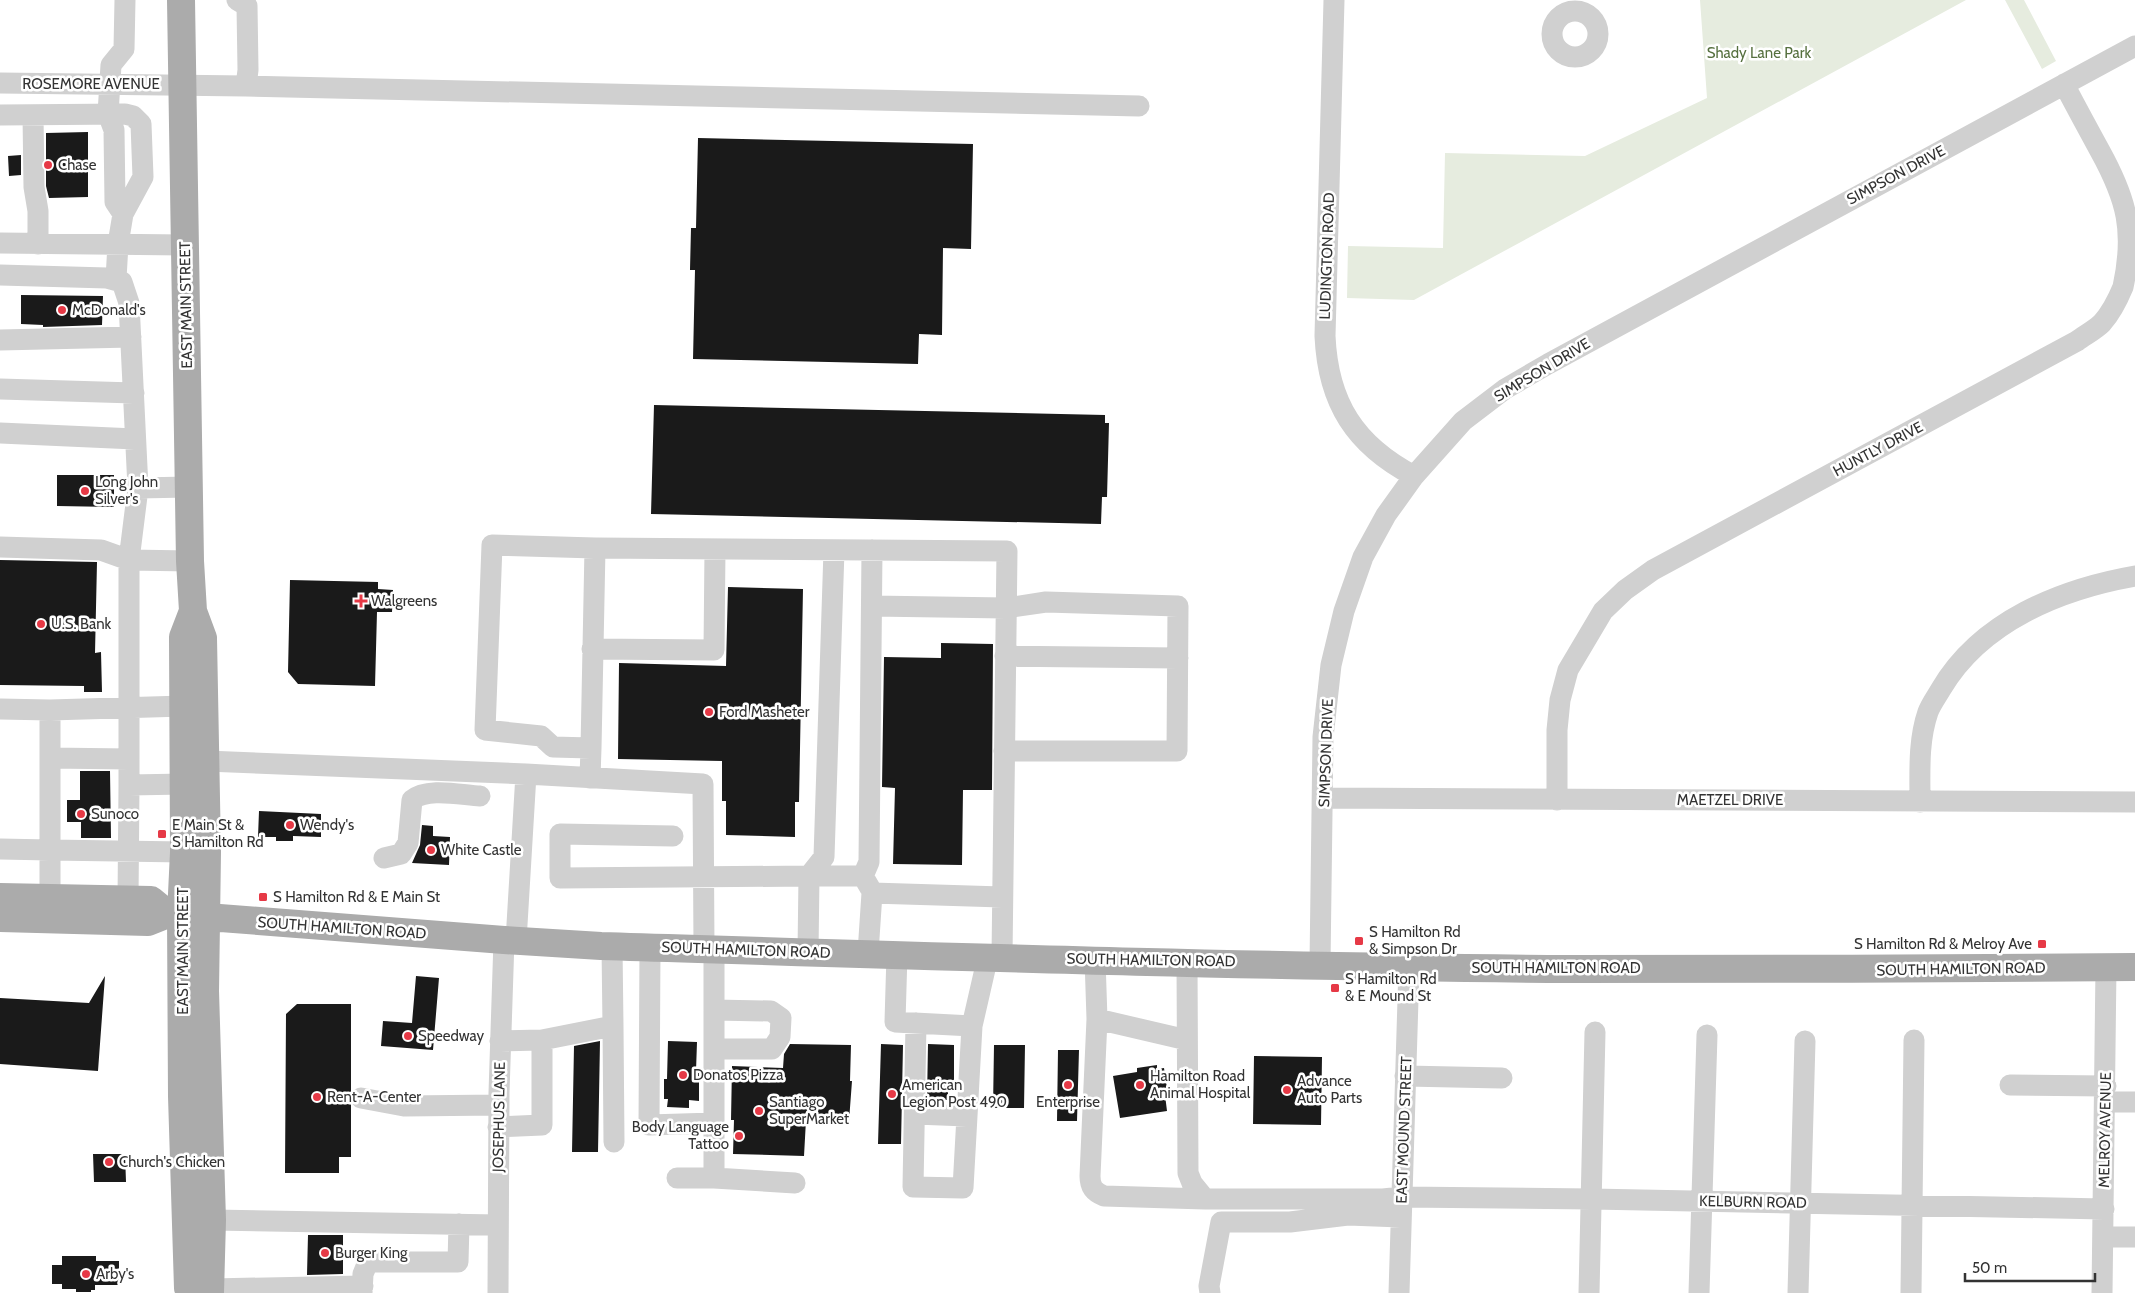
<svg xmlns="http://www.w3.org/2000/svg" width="2135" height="1293" viewBox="0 0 2135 1293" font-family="Cabin,sans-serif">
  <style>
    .green { fill: #e6ecdf }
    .building { fill: #1a1a1a }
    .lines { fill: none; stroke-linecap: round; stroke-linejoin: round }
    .minor { stroke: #d0d0d0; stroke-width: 21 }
    .major { stroke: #ababab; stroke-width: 28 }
    .poi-dot { fill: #e63946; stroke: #fff; stroke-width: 2 }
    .labels { text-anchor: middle; stroke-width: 5; stroke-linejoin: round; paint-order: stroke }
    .park-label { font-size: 15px; fill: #56703f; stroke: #fff }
    .street-label { font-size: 15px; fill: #333; stroke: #fff }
    .poi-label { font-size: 15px; fill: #333; stroke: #fff; text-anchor: start }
  </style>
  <rect width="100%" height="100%" fill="#fff"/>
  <path class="green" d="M1700,0H1966L1414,300L1347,298L1348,246L1443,248L1445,153L1585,156L1707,98Z
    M2005,0H2024L2056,61L2042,69Z"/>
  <path class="building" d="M88,132V197L49,198L46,186V133Z
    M698,138L973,144L971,249L943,248L942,335L919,334L918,364L693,359L695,270H690L691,228H696Z
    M21,155V175L9,176L8,156Z
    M21,295L103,296L102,325L43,327V325L21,324Z
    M654,405L1105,415V423H1109L1107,497H1102L1101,524L651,514Z
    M57,475H114V507L57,506Z
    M0,560L97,562L95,653L101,652L102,692H84V686L0,685Z
    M290,580L378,582V589L393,590L392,612H377L375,686L298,684L288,672Z
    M728,587L803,589L799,802H795V837L726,835V801H722V761L618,759L619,663L726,666Z
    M941,643L993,644L992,790H963L962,865L893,864L895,788L882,787L884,657L941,658Z
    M80,771H110L111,838H81V822H67V800H80Z
    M259,811L321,814V837L293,836V841H276V837H258Z
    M422,825L433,826V836L450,837L449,865L412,863L420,845Z
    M105,976L98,1071L0,1064V998L89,1003Z
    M416,976L439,978L433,1050L381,1046L383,1021L412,1023Z
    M297,1004H351V1091L349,1096L351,1105V1157H339V1173H285L286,1014Z
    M600,1041L598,1152H572L574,1046Z
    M668,1041L697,1042L696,1071H699V1101L689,1100V1108L667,1107L668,1099H664V1079H667Z
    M790,1044L851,1045L850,1081H852L849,1121L806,1120L804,1156L733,1154L734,1120H731L732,1066L783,1068L784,1054Z
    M881,1044L903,1045L901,1144H878Z
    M928,1044L954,1045V1082H948V1100H927Z
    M994,1045H1025L1024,1108H993Z
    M1058,1050H1079L1077,1121H1057Z
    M1254,1056L1322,1057L1321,1125L1253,1124Z
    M1157,1065V1069L1164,1068L1168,1095H1165L1167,1111L1120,1118L1113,1076L1137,1072V1068Z
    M93,1154H125L126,1182H94Z
    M308,1235H343V1274L307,1275Z
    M62,1256H96V1261H119V1285H95V1290H91V1292H76V1289H62V1284H52V1265H62Z"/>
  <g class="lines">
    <path class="minor" d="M1334,0L1325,336C1328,403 1355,445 1414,476
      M1552 34a23 23 0 1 1 46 0a23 23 0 1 1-46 0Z
      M0,83L246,86L248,70L247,6L237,0
      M246,86L1139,106
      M0,115L125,114L133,116L141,124L143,177L123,214L118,244L116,279
      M33,115L34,187L38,211V244
      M123,214L115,202L114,130L108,114L111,65L124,49L125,0
      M0,243L185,245
      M0,275L107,278L122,282L129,303L138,488
      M0,340L131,337
      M0,389L134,393
      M0,433L135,439
      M0,547L101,550L129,560L138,488L189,487
      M872,606L1006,608L1046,602L1178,606L1177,751H1004
      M592,649L714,650L715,549
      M1005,656L1178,658
      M0,709L50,710L184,706
      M591,748L595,548
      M50,758V710
      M129,759L50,758V850L184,852
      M206,761L526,774L516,941
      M526,774L703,784L704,949
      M590,778L591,748L553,747L541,736L485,730L492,545L595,548L1007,551L1002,957
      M129,785V560L190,561
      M1324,798L2135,802
      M1557,800V730L1560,700L1568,670L1603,611L1625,590L1653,570L2077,341C2085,335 2095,330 2102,323C2111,313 2118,299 2123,287C2135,231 2127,200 2100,151C2088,129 2076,107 2064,84
      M1920,802C1920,772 1918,741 1928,712C1931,704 1937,696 1941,689C1981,621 2061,589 2135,576
      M673,836L560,834V878L809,876L808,952
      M0,849L50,850V898
      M384,858L401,854L408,843L412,800C427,787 461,795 480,796
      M809,876L824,857L834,550
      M809,876H863L870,888
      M863,876L869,862L872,550
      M128,900L129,785L185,784
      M650,947L649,1125L714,1123
      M714,949V1178L795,1183
      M868,953L872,893L1002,897
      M897,954L895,1022L972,1026L988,956
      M1095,959L1097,1019L1187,1040
      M1187,961L1188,1173L1192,1183L1205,1199H1383L1402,1197L1592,1199L2104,1209
      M1320,964L1323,737L1331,665L1344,611L1363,557L1386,515L1414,476L1463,421L1505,389L1548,364L2135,46
      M714,1010L771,1011L781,1018L780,1037L772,1049H714
      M1097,1019L1090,1176C1090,1187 1094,1192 1104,1196L1205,1199
      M916,1023L913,1187L963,1188L972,1026
      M613,1026L614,1142
      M500,1041L542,1040
      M1405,1076L1502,1078
      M2010,1085L2106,1086
      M361,1098L404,1106L499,1105
      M2105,1102H2135
      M915,1114L967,1116
      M498,1127L542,1125V1040L613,1026L612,946
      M677,1178H714
      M212,1220L498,1225
      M2103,1237H2135
      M212,1289L363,1286
      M362,1293L363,1274L368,1262H458L459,1224
      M498,1293L499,1093L504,940
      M1210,1293L1209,1286L1221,1222H1290L1348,1215L1401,1217
      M1399,1293L1409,967
      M1589,1293L1595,1032
      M1699,1293L1707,1035
      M1798,1293L1805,1041
      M1911,1293L1914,1040
      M2102,1293L2106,967"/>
    <path class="major" d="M181,0L190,561L193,611L203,638L207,852L205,991L212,1220L210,1293
      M0,897L151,900L168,914
      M0,918L148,922L168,914L504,940L601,946C925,956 1249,967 1572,969C1760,970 1947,968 2135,967
      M190,1293L188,1288L182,1096L181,915L184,852L183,637L193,611"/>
  </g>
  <g class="poi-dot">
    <circle cx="48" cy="165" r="5"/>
    <circle cx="62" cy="310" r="5"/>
    <circle cx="85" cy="491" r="5"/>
    <path d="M358.5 593.5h5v5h5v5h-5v5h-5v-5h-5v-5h5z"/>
    <circle cx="41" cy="624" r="5"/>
    <circle cx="709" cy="712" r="5"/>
    <circle cx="81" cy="814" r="5"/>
    <circle cx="290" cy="825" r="5"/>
    <rect x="157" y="829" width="10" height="10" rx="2.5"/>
    <circle cx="431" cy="850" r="5"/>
    <rect x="258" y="892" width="10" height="10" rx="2.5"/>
    <rect x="1354" y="936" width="10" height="10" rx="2.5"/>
    <rect x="2037" y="939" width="10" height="10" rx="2.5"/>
    <rect x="1330" y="983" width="10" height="10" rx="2.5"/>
    <circle cx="408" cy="1036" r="5"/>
    <circle cx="683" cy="1075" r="5"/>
    <circle cx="1068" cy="1085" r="5"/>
    <circle cx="1140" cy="1085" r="5"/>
    <circle cx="1287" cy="1090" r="5"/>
    <circle cx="892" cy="1094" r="5"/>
    <circle cx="317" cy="1097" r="5"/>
    <circle cx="759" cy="1111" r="5"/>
    <circle cx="739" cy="1136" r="5"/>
    <circle cx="109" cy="1162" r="5"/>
    <circle cx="325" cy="1253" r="5"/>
    <circle cx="86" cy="1274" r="5"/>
  </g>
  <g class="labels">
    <g class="park-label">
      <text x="1759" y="58">Shady Lane Park</text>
    </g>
    <g class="street-label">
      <text x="91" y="89">ROSEMORE AVENUE</text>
      <text transform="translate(1896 175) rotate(-28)" y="5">SIMPSON DRIVE</text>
      <text transform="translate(1327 256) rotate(-88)" y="5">LUDINGTON ROAD</text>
      <text transform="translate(186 305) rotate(-91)" y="5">EAST MAIN STREET</text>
      <text transform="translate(1542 370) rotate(-31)" y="5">SIMPSON DRIVE</text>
      <text transform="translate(1878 449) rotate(-28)" y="5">HUNTLY DRIVE</text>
      <text transform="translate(1326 753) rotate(-88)" y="5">SIMPSON DRIVE</text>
      <text x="1730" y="805">MAETZEL DRIVE</text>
      <text transform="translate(342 928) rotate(4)" y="5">SOUTH HAMILTON ROAD</text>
      <text transform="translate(746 950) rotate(2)" y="5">SOUTH HAMILTON ROAD</text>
      <text transform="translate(183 951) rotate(-90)" y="5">EAST MAIN STREET</text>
      <text transform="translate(1151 960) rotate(1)" y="5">SOUTH HAMILTON ROAD</text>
      <text x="1556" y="973">SOUTH HAMILTON ROAD</text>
      <text transform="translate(1961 969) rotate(-1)" y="5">SOUTH HAMILTON ROAD</text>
      <text transform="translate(499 1117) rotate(-89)" y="5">JOSEPHUS LANE</text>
      <text transform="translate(1404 1130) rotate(-88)" y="5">EAST MOUND STREET</text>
      <text transform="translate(2105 1130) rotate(-89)" y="5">MELROY AVENUE</text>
      <text transform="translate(1753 1202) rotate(1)" y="5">KELBURN ROAD</text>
    </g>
    <g class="poi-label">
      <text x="58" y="170">Chase</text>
      <text x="72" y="315">McDonald's</text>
      <text x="95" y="487">Long John<tspan x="95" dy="17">Silver's</tspan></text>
      <text x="371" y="606">Walgreens</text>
      <text x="51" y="629">U.S. Bank</text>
      <text x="719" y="717">Ford Masheter</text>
      <text x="91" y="819">Sunoco</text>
      <text x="172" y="830">E Main St &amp;<tspan x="172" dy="17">S Hamilton Rd</tspan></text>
      <text x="300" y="830">Wendy's</text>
      <text x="441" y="855">White Castle</text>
      <text x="273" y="902">S Hamilton Rd &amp; E Main St</text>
      <text x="1369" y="937">S Hamilton Rd<tspan x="1369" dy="17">&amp; Simpson Dr</tspan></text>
      <text x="2032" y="949" text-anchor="end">S Hamilton Rd &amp; Melroy Ave</text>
      <text x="1345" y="984">S Hamilton Rd<tspan x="1345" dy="17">&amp; E Mound St</tspan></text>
      <text x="418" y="1041">Speedway</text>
      <text x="693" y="1080">Donatos Pizza</text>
      <text x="1150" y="1081">Hamilton Road<tspan x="1150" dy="17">Animal Hospital</tspan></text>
      <text x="1297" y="1086">Advance<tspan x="1297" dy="17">Auto Parts</tspan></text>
      <text x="902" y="1090">American<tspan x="902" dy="17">Legion Post 490</tspan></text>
      <text x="327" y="1102">Rent-A-Center</text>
      <text x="769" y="1107">Santiago<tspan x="769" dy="17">SuperMarket</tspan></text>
      <text x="1068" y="1107" text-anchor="middle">Enterprise</text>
      <text x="729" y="1132" text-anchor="end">Body Language<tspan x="729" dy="17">Tattoo</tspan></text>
      <text x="119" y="1167">Church's Chicken</text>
      <text x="335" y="1258">Burger King</text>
      <text x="96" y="1279">Arby's</text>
    </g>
  </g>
  <path d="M1965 1273v8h130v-8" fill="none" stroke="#333333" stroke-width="2.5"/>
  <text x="1972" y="1273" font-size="15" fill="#333333" stroke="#ffffff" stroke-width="4" paint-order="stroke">50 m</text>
</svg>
